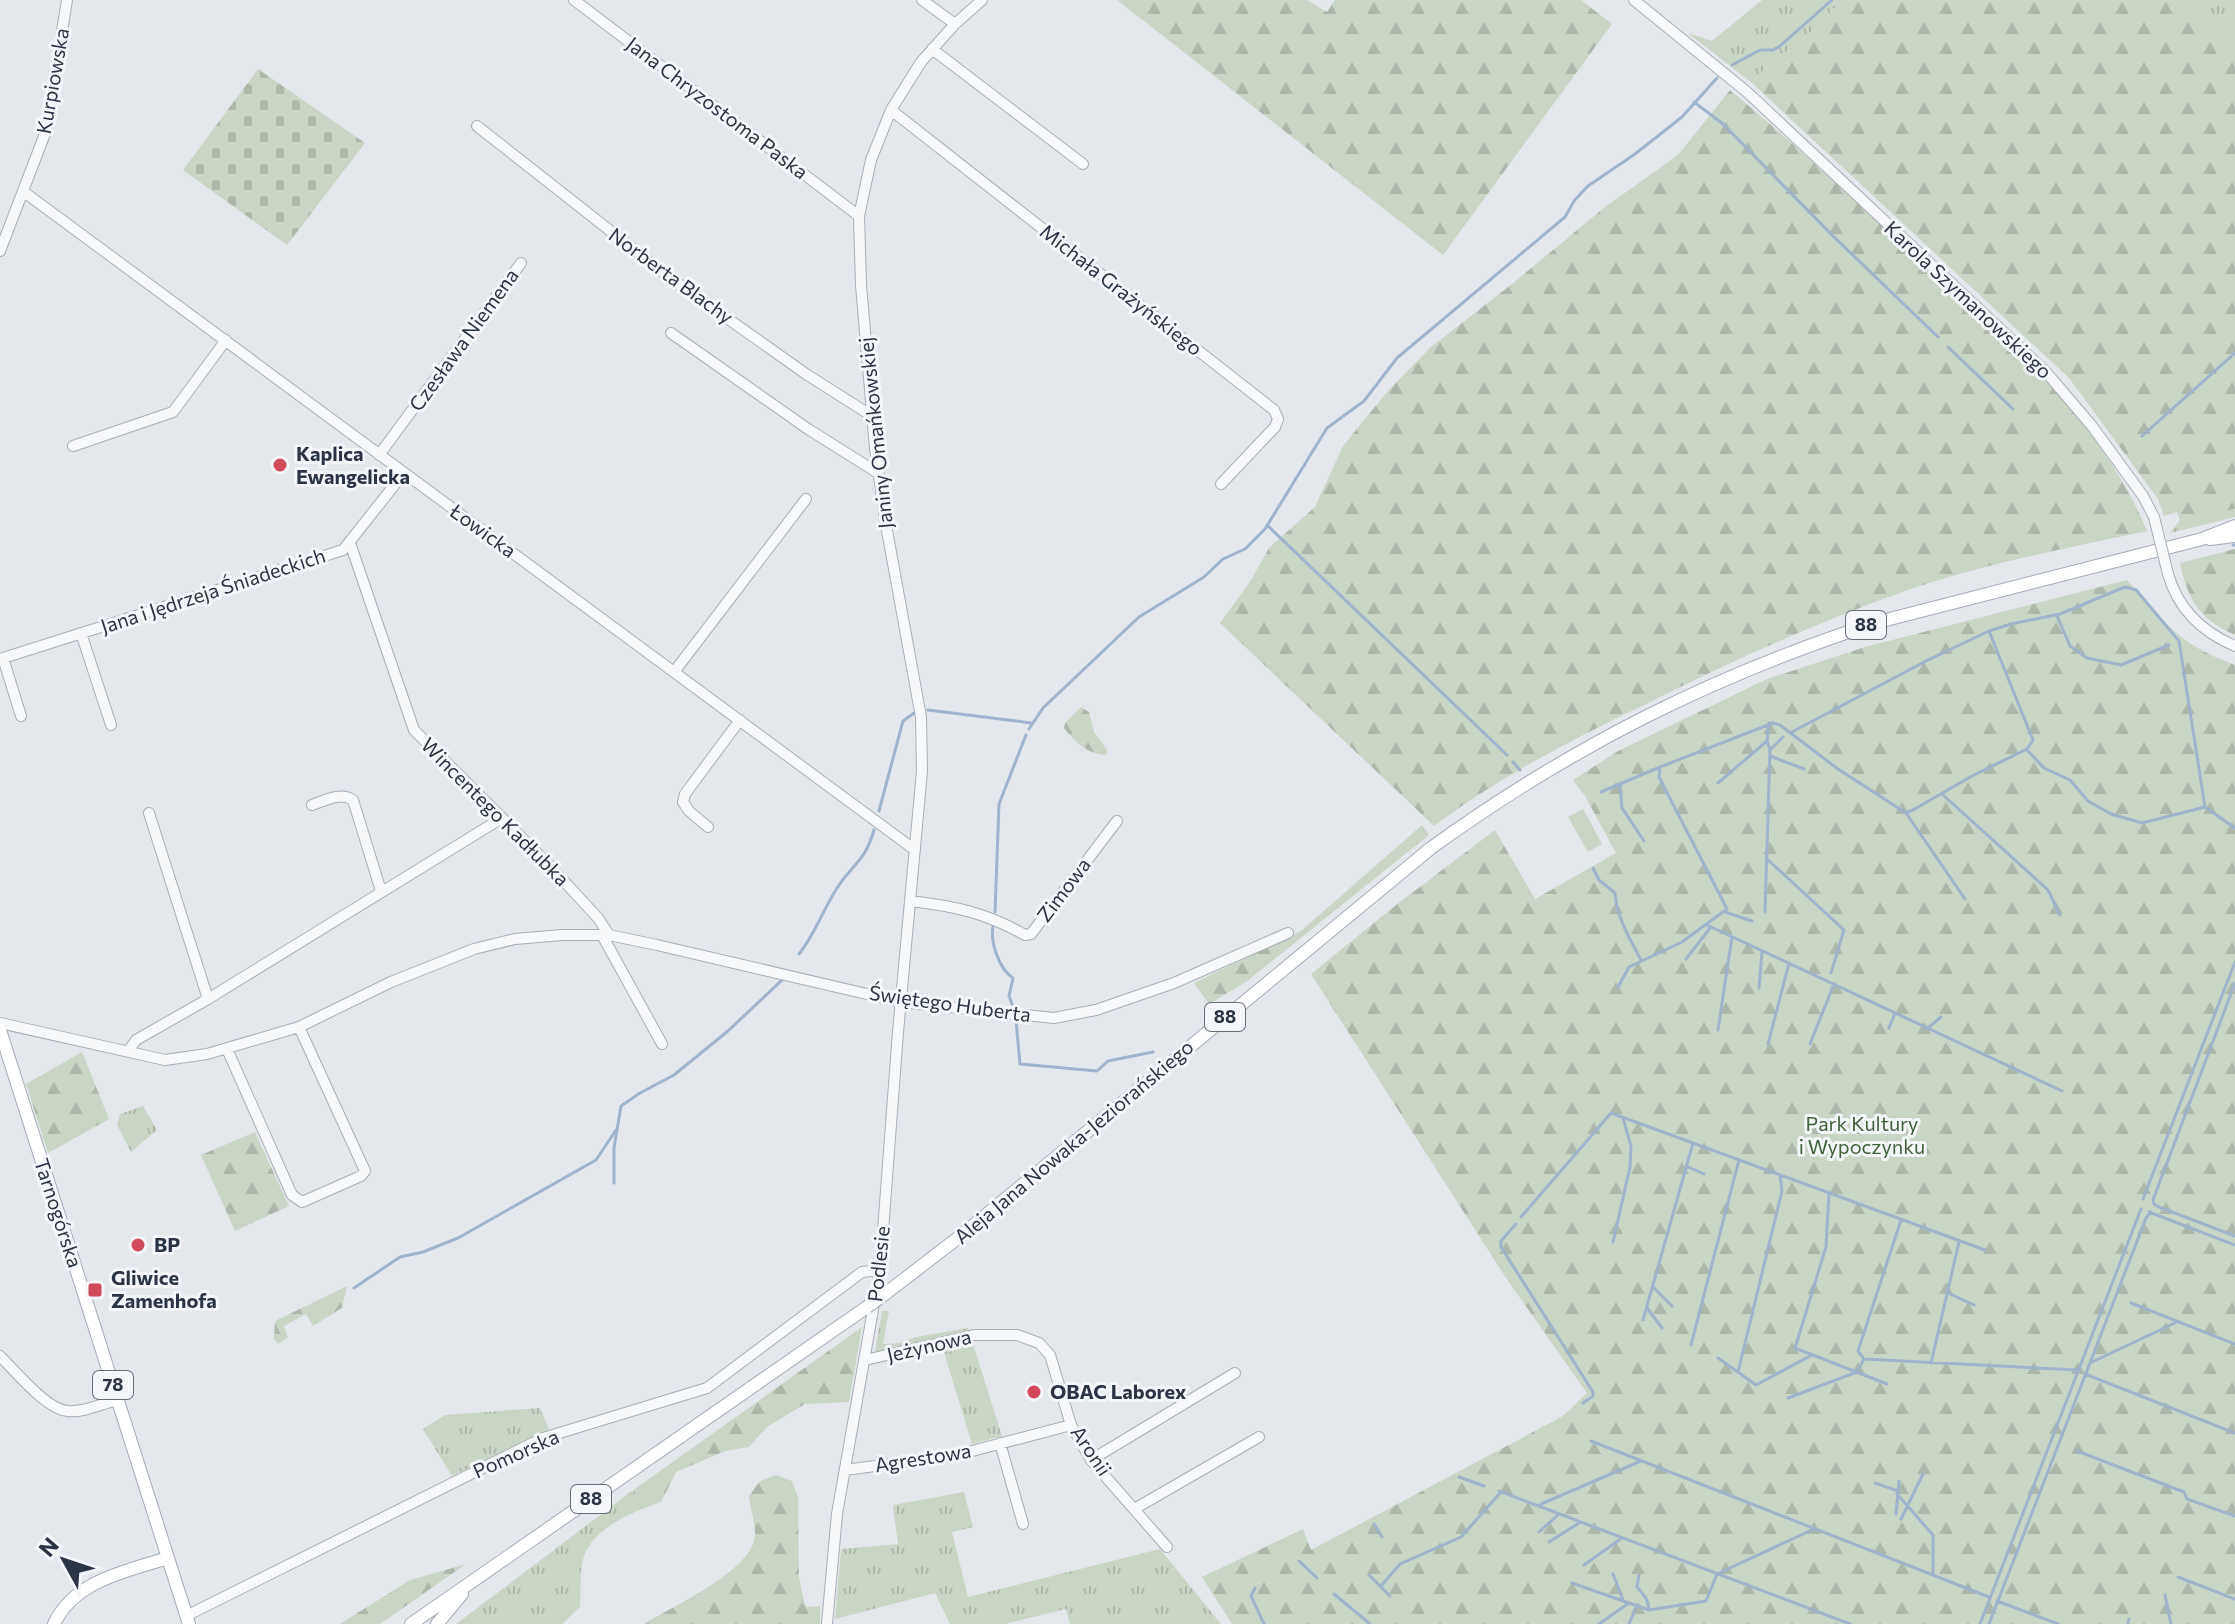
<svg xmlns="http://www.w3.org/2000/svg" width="2235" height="1624" viewBox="0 0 2235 1624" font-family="Commissioner,sans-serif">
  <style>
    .grass { fill: url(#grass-tufts) }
    .forest { fill: url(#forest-firs) }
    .cemetery { fill: url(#cemetery-stones) }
    .pitch { fill: #c9d6c5 }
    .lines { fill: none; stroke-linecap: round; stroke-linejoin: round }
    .stream { stroke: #9fb4cc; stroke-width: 3 }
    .minor-casing { stroke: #a9aeb7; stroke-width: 12 }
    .major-casing { stroke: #a3abb8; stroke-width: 14 }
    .minor { stroke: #f7f8fa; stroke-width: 10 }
    .major { stroke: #fff; stroke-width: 12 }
    .minor-bridge-casing { stroke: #a9aeb7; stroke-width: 12; stroke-linecap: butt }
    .major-bridge-casing { stroke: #a3abb8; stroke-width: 14; stroke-linecap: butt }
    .minor-bridge { stroke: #f7f8fa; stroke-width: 10 }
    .major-bridge { stroke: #fff; stroke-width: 12 }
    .poi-dot { fill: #d1495b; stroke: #f4f6f9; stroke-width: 3 }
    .labels { text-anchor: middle; stroke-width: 6; stroke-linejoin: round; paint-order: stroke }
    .shield { fill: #f4f6f9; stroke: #676e7b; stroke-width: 2 }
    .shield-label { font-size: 18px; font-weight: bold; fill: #2b3445 }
    .street-label { font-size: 20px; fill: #2b3445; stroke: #f4f6f9 }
    .poi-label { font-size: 20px; font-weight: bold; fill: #2b3445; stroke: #f4f6f9; text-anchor: start }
    .park-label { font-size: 20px; fill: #3f6138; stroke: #f4f6f9 }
  </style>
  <defs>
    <pattern id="grass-tufts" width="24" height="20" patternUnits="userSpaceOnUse" patternTransform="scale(2)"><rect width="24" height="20" fill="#c9d6c5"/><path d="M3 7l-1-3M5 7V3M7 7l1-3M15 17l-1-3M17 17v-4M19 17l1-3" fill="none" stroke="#adb8ab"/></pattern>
    <pattern id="forest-firs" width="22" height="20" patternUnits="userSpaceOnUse" patternTransform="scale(2)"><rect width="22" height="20" fill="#c9d6c5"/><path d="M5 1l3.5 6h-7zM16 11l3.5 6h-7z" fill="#adb8ab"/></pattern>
    <pattern id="cemetery-stones" width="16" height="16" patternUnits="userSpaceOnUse" patternTransform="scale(2)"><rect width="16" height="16" fill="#c9d6c5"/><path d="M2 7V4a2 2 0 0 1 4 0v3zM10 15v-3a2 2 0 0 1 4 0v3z" fill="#adb8ab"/></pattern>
  </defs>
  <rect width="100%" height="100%" fill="#e4e7ec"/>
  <path class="grass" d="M1762,0H1843L1797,46L1773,59L1752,83L1688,33L1712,41Z
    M2170,0H2235V46Z
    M2235,509V517L2170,533L2180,520Z
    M143,1106L157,1130L131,1152L117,1125L120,1114Z
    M882,1311H889L883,1344L900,1343L916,1337L968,1328L1002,1436L972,1444L942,1346L873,1364Z
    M540,1408L549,1429L452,1476L423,1429L445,1415Z
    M632,1491L661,1502C635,1511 594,1527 584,1556C579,1571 581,1591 580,1607L562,1624H456Z
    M964,1492L973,1527L952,1532L968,1597L1160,1549L1221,1624H1070L1066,1609L1005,1624H950L935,1593L835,1619L841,1549L898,1544L893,1505Z"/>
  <path class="forest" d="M1117,0H1307L1327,12L1335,0H1581L1612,24L1443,255Z
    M1843,0H2170L2235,46V509L2180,520L2177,512L2164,516L2158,499L2069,378L1752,83L1773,59L1797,46Z
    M1730,90C1788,138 1843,190 1899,240C1989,321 2101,417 2147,531C2068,548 1982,564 1905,591C1815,623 1730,662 1644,705C1571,740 1499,777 1434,826L1220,623L1250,582L1269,548L1315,507L1343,446L1387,392L1431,347L1512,284L1605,207L1678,155Z
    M2235,549V635C2199,619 2188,600 2180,563Z
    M2127,580C2166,623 2178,644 2235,665V1624H1232L1202,1577L1303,1529L1311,1550L1563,1416L1587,1393L1506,1278L1311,974L1396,905L1495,830L1535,899L1616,853L1585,796L1573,780L1618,751L1767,679L1865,647Z
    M1081,707L1089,712L1094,732L1107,750L1106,755C1089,755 1074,741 1064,728L1065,723Z
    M1422,825L1429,835L1246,982L1209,1004L1194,983L1301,931Z
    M82,1052L109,1119L48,1153L26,1084Z
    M255,1132L289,1206L235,1231L201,1155Z
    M347,1286L342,1308L313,1326L306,1314L284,1326L288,1337L278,1344L274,1338L275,1321Z
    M862,1327L849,1402L805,1404L767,1427L749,1447L725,1451L676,1472L661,1502L632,1491Z
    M776,1475L792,1481L798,1498L799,1577L804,1602L807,1607L820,1606V1624H644C671,1607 757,1569 755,1533C755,1521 750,1508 749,1496L760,1481Z
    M466,1564L380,1624H340L410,1580Z"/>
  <path class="cemetery" d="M258,69L365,143L287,245L183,170Z"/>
  <path class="pitch" d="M1583,809L1602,844L1588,852L1568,817Z"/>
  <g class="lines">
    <path class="stream" d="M1732,65L1760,50H1773L1780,46L1832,0
      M1694,102L1723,124L1833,236L1938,337
      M1948,347L2013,409
      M2142,436L2235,353
      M1267,525L1507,755
      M2233,545H2235
      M2057,616L2070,646L2087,658L2121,665L2169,645
      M928,710L1031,723
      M1029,729L1043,708L1139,617L1204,577L1223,559L1245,549L1265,529L1327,428L1364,401L1397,358L1565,217L1574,201L1588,186L1635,154L1682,117L1717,78
      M1790,733L1926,661L1989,631L2011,624L2060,614L2125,587L2136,590L2179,641L2205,807L2235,828
      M1770,750L1783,737
      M2027,750L2044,768L2070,780L2088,801L2111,814L2142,823L2205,807
      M1770,756L1804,769
      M1513,762L1520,770
      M1718,783L1767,741
      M1620,785L1622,808L1644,841
      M1601,792L1660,767
      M1942,794L2048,890L2060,915
      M879,811L903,721L914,713
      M1906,813L1965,899
      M1766,858L1844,930L1831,973
      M1593,868L1599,880L1615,893C1616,916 1630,939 1641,960
      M995,912L999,804L1026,735
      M1725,912L1752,921
      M1765,912L1770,750L1767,741L1769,723
      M1707,925L2062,1091
      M993,926C990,942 999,969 1013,978L1009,996L1012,1004
      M799,954C815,934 823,910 837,888C853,863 865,862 874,830
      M1686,959L1711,927
      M2235,983L2153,1200L2154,1204L2159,1207L2235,1236
      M1618,987L1629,967L1682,942L1727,909L1659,777L1660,767L1773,723L1780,725L1838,769L1906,813L1913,810L1972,776L2027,749L2033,740L1989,631
      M1759,988L1762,952
      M1016,1021L1020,1064L1097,1071L1108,1061L1153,1052
      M1929,1027L1941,1017
      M1889,1028L1895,1013
      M1718,1030L1732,937
      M1768,1044L1789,963
      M1810,1044L1834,984
      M1686,1166L1704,1174
      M614,1183V1148L621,1106L640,1093L674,1075L728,1031L782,980
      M1829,1193L1826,1247L1795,1348L1887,1384
      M2143,1199L2235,962
      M2149,1212L2235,1245
      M1521,1217L1611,1113L1985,1250
      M1516,1224L1501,1241V1247L1593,1392V1396L1583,1403
      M1613,1242L1630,1167L1631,1146L1623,1118
      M1653,1287L1672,1306
      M354,1288L400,1257L423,1252L458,1238L596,1160L616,1130
      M1948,1293L1974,1305
      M2131,1303L2235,1344
      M1647,1308L1662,1328
      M1643,1320L1693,1143
      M1691,1345L1739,1160
      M1718,1358L1756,1385L1810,1356
      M1864,1359L2076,1370
      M1931,1363L1959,1242
      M2090,1363L2177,1322
      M1738,1372L1782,1191L1780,1175
      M2085,1374L2235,1433
      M1788,1398L1857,1372L1864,1359L1858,1351L1901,1220
      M1591,1441L1989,1597
      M2077,1451L2184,1492L2187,1499L2235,1516
      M1459,1477L1484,1486
      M1875,1483L1898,1491
      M1499,1491L1850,1624
      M1897,1494L1933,1535V1574
      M1540,1507L1541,1504L1641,1461
      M1896,1514L1899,1481
      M1901,1519L1923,1474
      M1374,1524L1382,1537
      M1539,1532L1559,1514
      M1549,1542L1579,1523
      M1299,1561L1317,1578
      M1584,1565L1622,1538
      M1613,1574L1623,1600
      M1369,1575L1390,1596
      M1639,1575L1637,1587L1646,1598L1649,1608
      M2178,1577L2235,1599
      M1572,1583L1649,1610L1706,1601L1717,1574L1814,1529
      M1381,1586L1400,1564L1461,1537L1501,1492
      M1255,1588L1251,1596L1264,1624
      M1334,1594L1370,1624
      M2165,1595L2171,1624
      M1997,1601L2058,1624
      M1599,1624L1629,1603
      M1629,1624L1637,1605
      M1980,1624L2141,1209
      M1989,1624L2146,1218L2151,1212
      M2128,1624L2129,1619"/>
    <g class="minor-casing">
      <path id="minor" d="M574,0L859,216
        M922,0L955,24
        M1634,0L1747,92L2046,372L2092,426L2143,496L2154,517
        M932,49L1083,164
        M891,110L1274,410L1278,419L1275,427L1221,484
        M477,126L669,277L806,374L872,416
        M24,192L915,850
        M0,251L46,131L67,0
        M671,333L808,429L878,473
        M73,446L173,412L226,340
        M379,455L521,263
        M350,543L414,730L550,866L598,918L609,935
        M2168,574C2178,609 2202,632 2235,646
        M81,633L111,725
        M3,658L21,716
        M0,659L343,550L404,473
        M674,672L806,499
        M312,805C326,800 340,792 353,800L381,891
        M149,813L208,999
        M708,827L689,811L683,802L685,794L740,720
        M910,901C954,906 987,913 1025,935L1031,934L1117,821
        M602,935L662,1044
        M0,1023L165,1060L207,1054L299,1027L391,982L474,949L515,939L562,935H609L657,945L901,1002L1054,1018L1096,1010L1174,983L1288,933
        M227,1049L292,1195L302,1202L361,1176L365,1171L299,1027
        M129,1050L136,1040L208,999L502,818
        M0,1356C15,1371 47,1410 68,1411C84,1413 102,1403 118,1400
        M865,1360L974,1335H1017L1039,1343L1050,1355L1071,1425L1091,1460L1167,1547
        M1000,1443L1023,1524
        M1091,1460L1235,1373
        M845,1470L957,1455L1071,1425
        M1136,1508L1259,1437
        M186,1616L543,1438L707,1388L862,1272L880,1270
        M827,1624L837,1514L880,1270L898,1032L922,771L921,717L886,525L875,448L861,285L859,216L871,160L891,110L921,62L955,24L982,0"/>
    </g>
    <g class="major-casing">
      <path id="major" d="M2210,539L2235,536
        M0,1030L189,1624
        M885,1294L963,1234L1431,848C1572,746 1712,676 1878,622L2202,539L2235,526
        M54,1624C74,1581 126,1571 168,1558
        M411,1624L867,1307
        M437,1624L462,1594"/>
    </g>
    <use href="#minor" class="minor"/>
    <use href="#major" class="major"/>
    <g class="minor-bridge-casing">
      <path id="minor-bridge" d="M2154,517L2168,574"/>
    </g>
    <g class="major-bridge-casing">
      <path id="major-bridge" d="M867,1307L885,1294"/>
    </g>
    <use href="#minor-bridge" class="minor-bridge"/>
    <use href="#major-bridge" class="major-bridge"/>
  </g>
  <g class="poi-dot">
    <circle cx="280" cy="465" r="8"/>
    <circle cx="138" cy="1245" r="8"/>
    <rect x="87" y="1282" width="16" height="16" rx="4"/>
    <circle cx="1034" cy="1392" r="8"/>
  </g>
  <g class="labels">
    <g class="shield">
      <rect x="1846" y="611" width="40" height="28" rx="6"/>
      <rect x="1205" y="1003" width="40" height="28" rx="6"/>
      <rect x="93" y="1371" width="40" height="28" rx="6"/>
      <rect x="571" y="1485" width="40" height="28" rx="6"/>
    </g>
    <g class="shield-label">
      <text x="1866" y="631">88</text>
      <text x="1225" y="1023">88</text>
      <text x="113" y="1391">78</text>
      <text x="591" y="1505">88</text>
    </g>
    <g class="street-label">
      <text transform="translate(53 81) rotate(-80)" y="7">Kurpiowska</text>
      <text transform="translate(717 108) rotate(37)" y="7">Jana Chryzostoma Paska</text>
      <text transform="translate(671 276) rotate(36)" y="7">Norberta Blachy</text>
      <text transform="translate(1121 290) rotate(38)" y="7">Michała Grażyńskiego</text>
      <text transform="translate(1968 300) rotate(43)" y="7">Karola Szymanowskiego</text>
      <text transform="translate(464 340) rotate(-54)" y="7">Czesława Niemena</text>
      <text transform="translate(876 433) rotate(-96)" y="7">Janiny Omańkowskiej</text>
      <text transform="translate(483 531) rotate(36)" y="7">Łowicka</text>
      <text transform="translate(213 591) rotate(-18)" y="7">Jana i Jędrzeja Śniadeckich</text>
      <text transform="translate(495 812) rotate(45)" y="7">Wincentego Kadłubka</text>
      <text transform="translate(1064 890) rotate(-53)" y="7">Zimowa</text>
      <text transform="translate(950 1004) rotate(8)" y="7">Świętego Huberta</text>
      <text transform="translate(1074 1142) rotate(-40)" y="7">Aleja Jana Nowaka-Jeziorańskiego</text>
      <text transform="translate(58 1213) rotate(72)" y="7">Tarnogórska</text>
      <text transform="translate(879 1264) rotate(-84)" y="7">Podlesie</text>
      <text transform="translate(929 1346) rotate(-13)" y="7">Jeżynowa</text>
      <text transform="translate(1091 1451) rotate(56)" y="7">Aronii</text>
      <text transform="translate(516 1454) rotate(-24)" y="7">Pomorska</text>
      <text transform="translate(923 1458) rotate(-9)" y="7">Agrestowa</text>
    </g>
    <g class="poi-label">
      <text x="296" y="461">Kaplica<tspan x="296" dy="23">Ewangelicka</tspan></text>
      <text x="154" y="1252">BP</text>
      <text x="111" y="1285">Gliwice<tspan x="111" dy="23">Zamenhofa</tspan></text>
      <text x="1050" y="1399">OBAC Laborex</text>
    </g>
    <g class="park-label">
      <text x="1862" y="1131">Park Kultury<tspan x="1862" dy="23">i Wypoczynku</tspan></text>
    </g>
  </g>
  <g transform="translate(64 1560) rotate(310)" stroke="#f4f6f9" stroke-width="6" paint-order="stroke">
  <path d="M0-6L14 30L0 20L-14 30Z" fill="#2b3445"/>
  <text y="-12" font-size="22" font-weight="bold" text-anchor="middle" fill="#2b3445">N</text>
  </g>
</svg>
